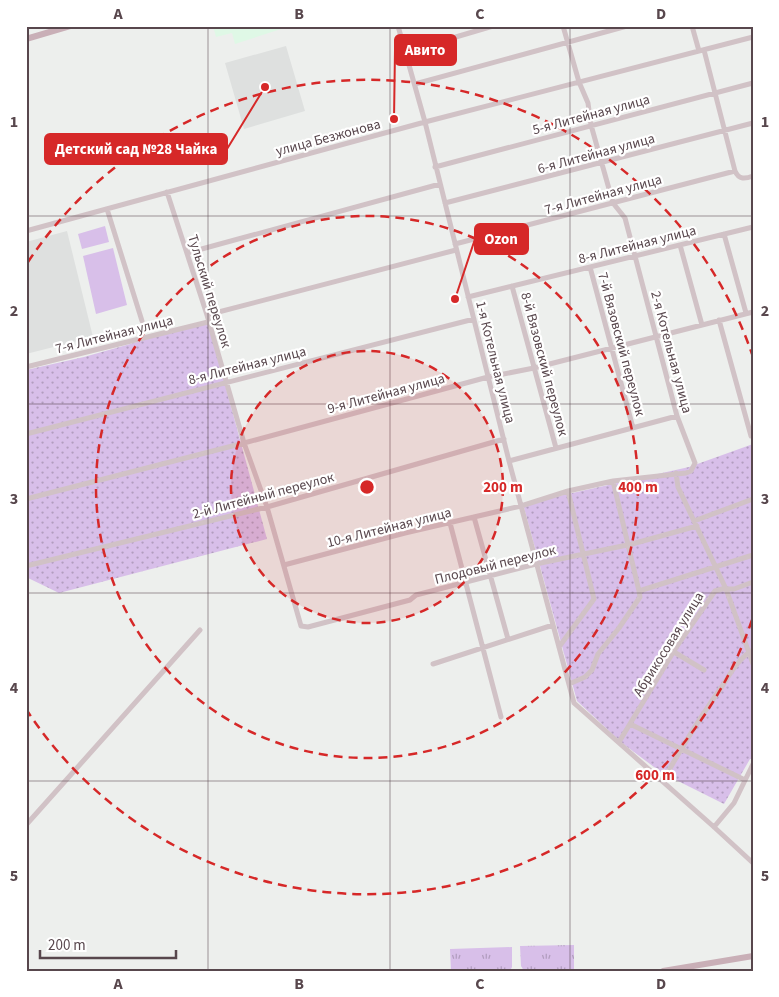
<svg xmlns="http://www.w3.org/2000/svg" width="779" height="997" viewBox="0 0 779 997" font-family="'Source Sans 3',sans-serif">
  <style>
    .education { fill: #dee0df }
    .medical { fill: #dff8e6 }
    .grass { fill: url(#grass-tufts) }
    .park { fill: #d8bfe9 }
    .garden { fill: url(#garden-dots) }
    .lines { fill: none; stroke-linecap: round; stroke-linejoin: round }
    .minor { stroke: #d1c2c6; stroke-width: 5 }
    .major { stroke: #c9afb7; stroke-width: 6 }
    .grid { fill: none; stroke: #58474d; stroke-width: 1; stroke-opacity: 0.55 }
    .ring { fill: none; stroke: #d62828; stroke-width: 2.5; stroke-dasharray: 9 6 }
    .labels { text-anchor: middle; stroke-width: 4.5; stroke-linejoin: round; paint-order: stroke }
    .street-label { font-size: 14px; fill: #58474d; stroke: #fff }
    .centre { fill: #d62828; stroke: #fff; stroke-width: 2.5 }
    .ring-label { font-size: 15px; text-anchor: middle; font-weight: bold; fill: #d62828; stroke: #fff; stroke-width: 4.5; stroke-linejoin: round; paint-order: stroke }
    .leader { fill: none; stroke: #d62828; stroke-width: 2 }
    .callout-dot { fill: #d62828; stroke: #fff; stroke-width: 2 }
    .callout { fill: #d62828; stroke: #d62828; stroke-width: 2 }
    .callout-label { font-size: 15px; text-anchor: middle; font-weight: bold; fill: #fff }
    .neatline { fill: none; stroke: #58474d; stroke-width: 2 }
    .grid-label { font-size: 16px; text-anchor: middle; font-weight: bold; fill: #58474d }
  </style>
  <defs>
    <pattern id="grass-tufts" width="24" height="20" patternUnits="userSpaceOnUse" patternTransform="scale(1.25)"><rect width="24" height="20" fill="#d8bfe9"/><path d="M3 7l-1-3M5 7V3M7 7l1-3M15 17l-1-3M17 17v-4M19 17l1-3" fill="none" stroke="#b29dbf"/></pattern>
    <pattern id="garden-dots" width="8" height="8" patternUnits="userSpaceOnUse" patternTransform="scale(1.25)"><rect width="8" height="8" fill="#d8bfe9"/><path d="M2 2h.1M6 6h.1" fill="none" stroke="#b29dbf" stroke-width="1.8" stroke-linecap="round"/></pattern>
  </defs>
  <rect width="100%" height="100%" fill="#edefed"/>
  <path class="education" d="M286,46L305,111L244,129L225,63Z
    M67,231L93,337L26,354V242Z"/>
  <path class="medical" d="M213,26H280L281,29L235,44L232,33L216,37Z"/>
  <path class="grass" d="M574,945V971H524L521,966L520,946Z
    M512,947V967L510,971H451L450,949Z"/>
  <path class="park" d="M105,226L109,242L82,249L78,234Z
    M113,248L127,305L96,314L83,256Z"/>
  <path class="garden" d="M208,322L267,539L59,593L26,577V370L84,357Z
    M753,444V759H750L724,804L662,773L622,743L577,701L523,504L689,467Z"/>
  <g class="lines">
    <path class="minor" d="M398,26L425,122L509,461L574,703L714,827L753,863
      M692,26L699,51
      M704,50L735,171
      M405,52L493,26
      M415,84L627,26
      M435,167L753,83
      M167,192L207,315L244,443L267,507L301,626L308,627L410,600L416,595L536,564L632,544L697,526
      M445,203L753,123
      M107,209L142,321
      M26,231L425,122L753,37
      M724,234L746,313
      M455,244L735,171C739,180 745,179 753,176
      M680,245L702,325
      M187,253L440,184
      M590,267L633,428
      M512,286L556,448
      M468,297L753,227
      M207,315L456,250
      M719,320L751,436
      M26,367L208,322
      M26,434L474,319
      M509,461L677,416
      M676,473L678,487L726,589L753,664
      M613,481L639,591
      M26,499L244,443L488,377L534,368L753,312
      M474,517L508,639
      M694,521L753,499
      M450,523L501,717
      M284,565L405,533L521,506L568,491L613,481L686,473L691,471L695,463L677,416L625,218L613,203L591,125L588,103L579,82L563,26
      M26,566L267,507L504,439
      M559,647L594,599L568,491
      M674,652L704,670
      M433,664L553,625
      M569,684L585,677L592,670L598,654L619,628L640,597L639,591L753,555
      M630,724L745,780
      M619,742L677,646L715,591L722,589H734L753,582
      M663,781C681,748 701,716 723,685C731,672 740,657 753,650
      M26,825L200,630
      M714,827L734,803L753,764"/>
    <path class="major" d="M26,39L70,26
      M663,971L753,956"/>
  </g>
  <path class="grid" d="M208,26V971M390,26V971M570,26V971M26,216H753M26,404H753M26,593H753M26,781H753"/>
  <circle cx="367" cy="487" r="136" fill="#d62828" fill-opacity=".12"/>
  <g class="ring">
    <circle cx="367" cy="487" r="136"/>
    <circle cx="367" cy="487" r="271"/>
    <path d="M752 620A407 407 0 0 1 28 712M28 262A407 407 0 0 1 752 354"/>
  </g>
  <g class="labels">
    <g class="street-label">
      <text transform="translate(591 114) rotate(-15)" y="5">5-я Литейная улица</text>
      <text transform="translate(328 137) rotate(-15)" y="5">улица Безжонова</text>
      <text transform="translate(596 153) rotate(-15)" y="5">6-я Литейная улица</text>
      <text transform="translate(603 194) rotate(-15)" y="5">7-я Литейная улица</text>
      <text transform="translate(637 244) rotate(-14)" y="5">8-я Литейная улица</text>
      <text transform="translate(210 291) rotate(73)" y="5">Тульский переулок</text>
      <text transform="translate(114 334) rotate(-14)" y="5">7-я Литейная улица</text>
      <text transform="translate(622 344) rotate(75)" y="5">7-й Вязовский переулок</text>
      <text transform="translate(672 352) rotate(75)" y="5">2-я Котельная улица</text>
      <text transform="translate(496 362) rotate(76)" y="5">1-я Котельная улица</text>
      <text transform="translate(545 364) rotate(75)" y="5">8-й Вязовский переулок</text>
      <text transform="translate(247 365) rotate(-14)" y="5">8-я Литейная улица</text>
      <text transform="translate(386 393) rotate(-15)" y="5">9-я Литейная улица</text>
      <text transform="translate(263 495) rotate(-15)" y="5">2-й Литейный переулок</text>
      <text transform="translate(389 527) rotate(-14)" y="5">10-я Литейная улица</text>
      <text transform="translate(495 564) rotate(-14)" y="5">Плодовый переулок</text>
      <text transform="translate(668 644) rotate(-58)" y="5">Абрикосовая улица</text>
    </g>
  </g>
  <circle cx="367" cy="487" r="8" class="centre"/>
  <g class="ring-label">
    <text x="503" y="492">200 m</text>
    <text x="638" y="492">400 m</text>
    <text x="655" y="780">600 m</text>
  </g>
  <path class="leader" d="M394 119L395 50M265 87L227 149M455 299L475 239"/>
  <g class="callout-dot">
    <circle cx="394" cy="119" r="5"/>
    <circle cx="265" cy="87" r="5"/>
    <circle cx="455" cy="299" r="5"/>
  </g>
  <g class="callout">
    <rect x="395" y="35" width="61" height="30" rx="5"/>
    <rect x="45" y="134" width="182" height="30" rx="5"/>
    <rect x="475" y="224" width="53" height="30" rx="5"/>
  </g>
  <g class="callout-label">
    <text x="425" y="55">Авито</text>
    <text x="136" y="154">Детский сад №28 Чайка</text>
    <text x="501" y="244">Ozon</text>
  </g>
  <rect width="779" height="997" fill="none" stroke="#ffffff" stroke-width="55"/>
  <path d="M40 950v8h136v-8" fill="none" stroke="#58474d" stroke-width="2.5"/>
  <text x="48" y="950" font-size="15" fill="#58474d" stroke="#ffffff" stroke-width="4" paint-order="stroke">200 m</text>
  <rect x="28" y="28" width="724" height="942" class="neatline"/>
  <g class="grid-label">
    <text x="118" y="19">A</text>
    <text x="299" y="19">B</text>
    <text x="480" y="19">C</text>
    <text x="661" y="19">D</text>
    <text x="14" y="127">1</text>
    <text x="765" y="127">1</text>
    <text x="14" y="316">2</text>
    <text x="765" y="316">2</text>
    <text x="14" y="504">3</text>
    <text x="765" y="504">3</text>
    <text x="14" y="693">4</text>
    <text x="765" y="693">4</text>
    <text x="14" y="881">5</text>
    <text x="765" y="881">5</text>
    <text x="118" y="989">A</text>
    <text x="299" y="989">B</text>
    <text x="480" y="989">C</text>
    <text x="661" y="989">D</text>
  </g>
</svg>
